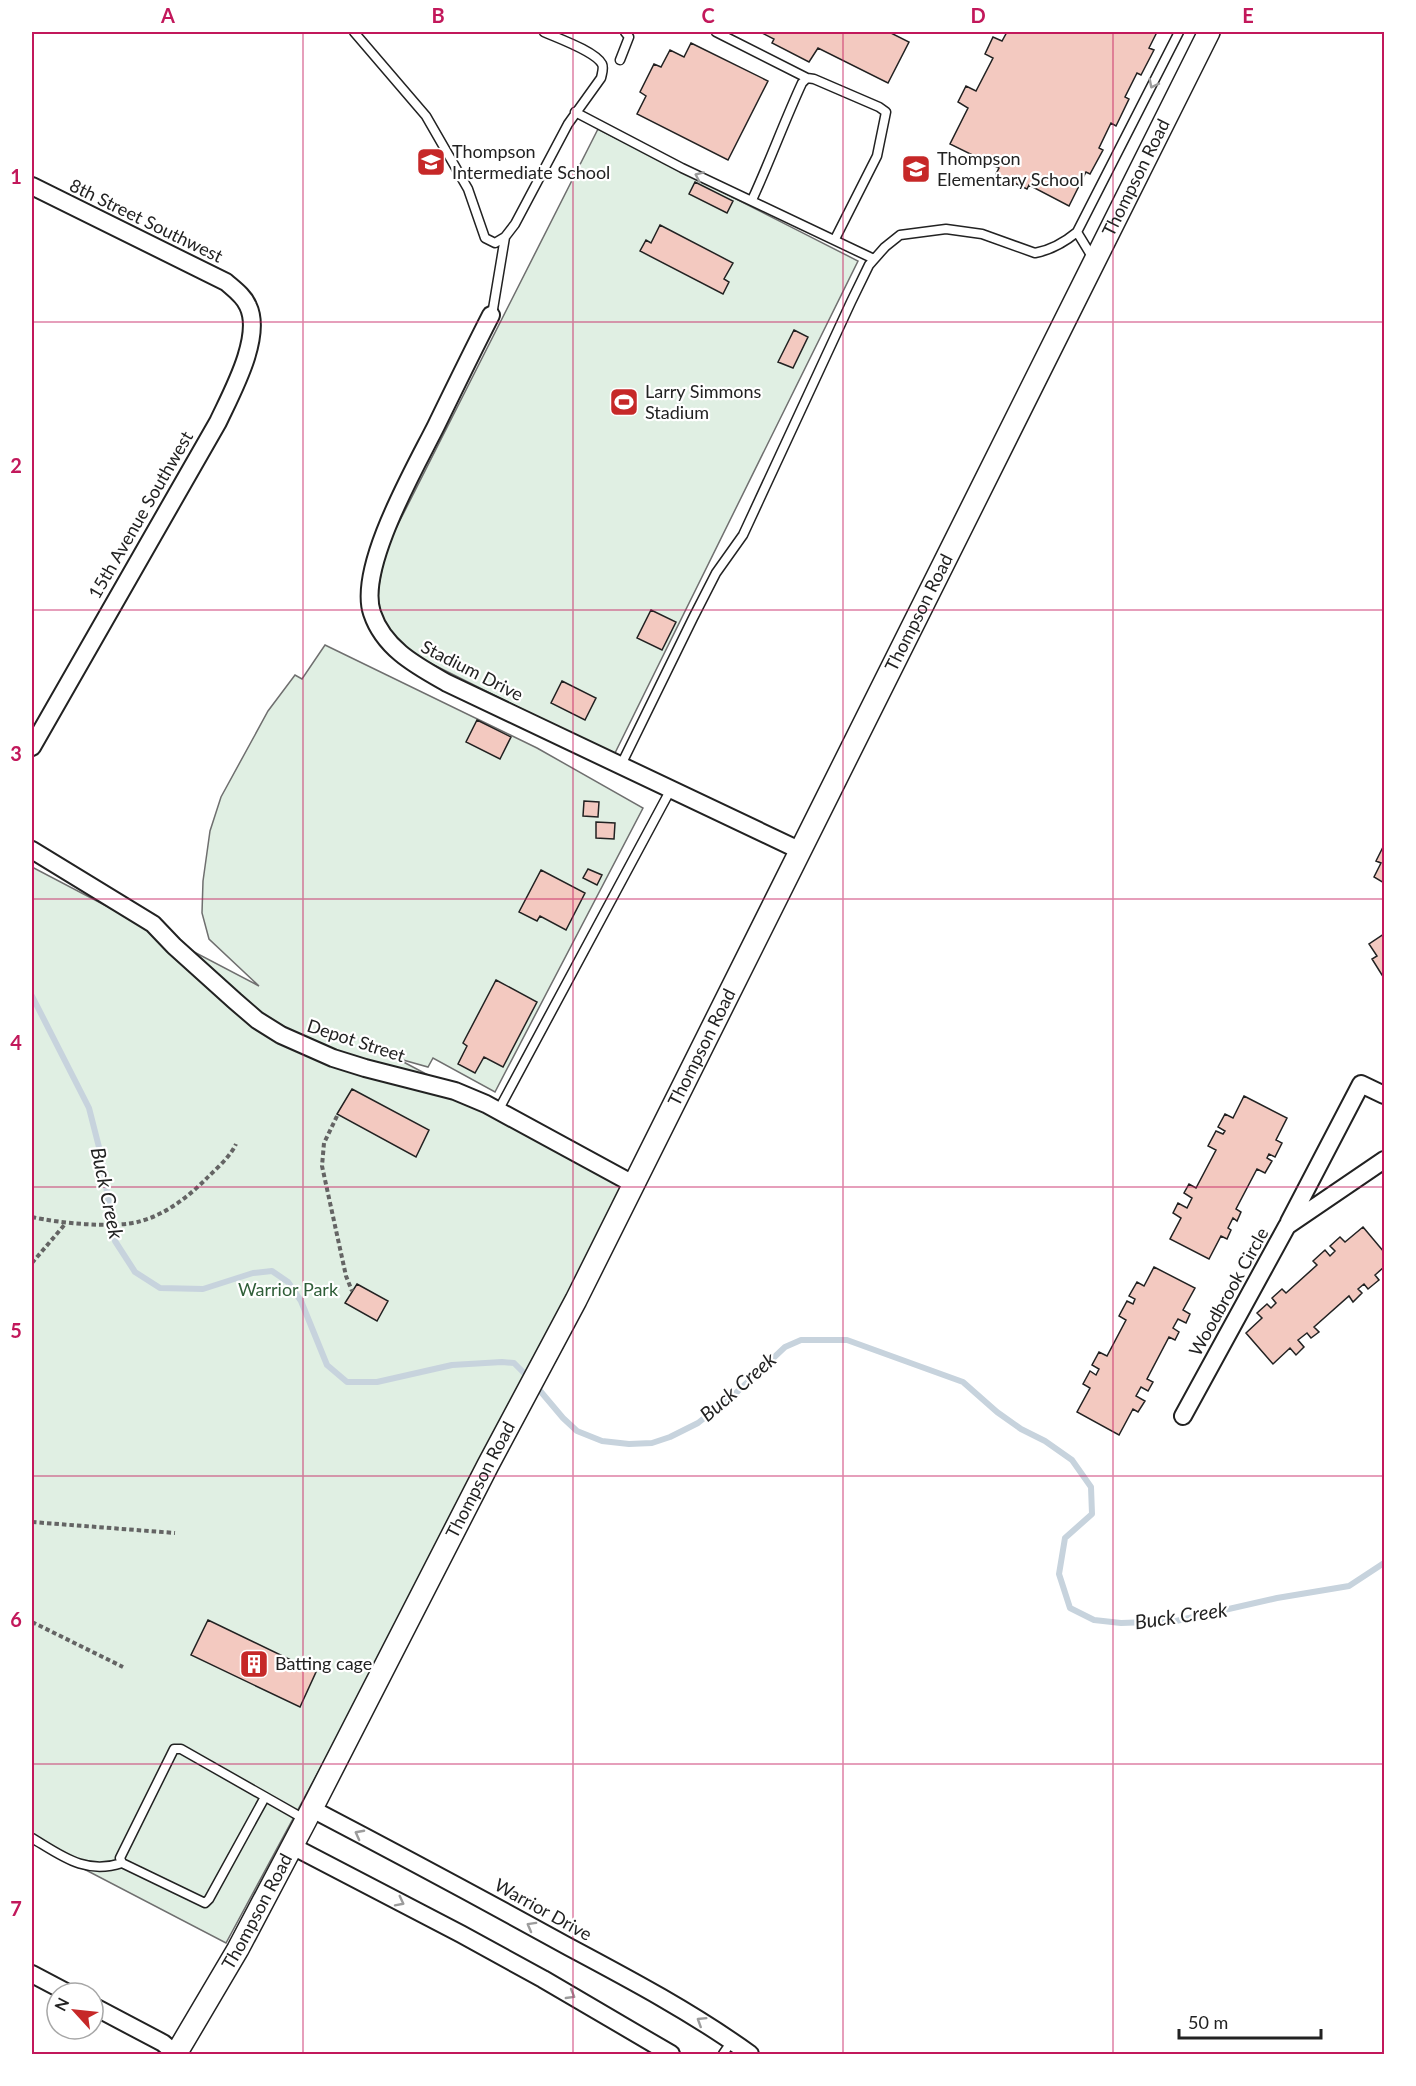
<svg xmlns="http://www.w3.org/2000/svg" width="1416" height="2086" viewBox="0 0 1416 2086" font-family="Lato,sans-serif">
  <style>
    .green { fill: #e0efe3; stroke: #6f6f6f; stroke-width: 1.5 }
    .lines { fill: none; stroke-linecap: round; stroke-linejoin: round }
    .stream { stroke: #c7d3dd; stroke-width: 6 }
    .building { fill: #f3c9c0; stroke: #222; stroke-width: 1.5 }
    .service-casing { stroke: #222; stroke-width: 11 }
    .minor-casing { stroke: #222; stroke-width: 20 }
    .tertiary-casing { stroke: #222; stroke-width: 24 }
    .path { stroke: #646464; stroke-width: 4; stroke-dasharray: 4.5 3; stroke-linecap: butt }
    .service { stroke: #fff; stroke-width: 8 }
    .minor { stroke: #fff; stroke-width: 16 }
    .tertiary { stroke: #fff; stroke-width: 21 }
    .oneway { stroke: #9c9c9c }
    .grid { fill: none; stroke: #c2185b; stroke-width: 1.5; stroke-opacity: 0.55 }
    .labels { text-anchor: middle; stroke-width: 4.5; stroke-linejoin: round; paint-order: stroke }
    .poi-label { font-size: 18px; fill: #222; stroke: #fff; text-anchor: start }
    .street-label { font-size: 18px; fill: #222; stroke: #fff }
    .park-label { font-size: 18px; fill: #2f5e38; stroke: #fff }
    .water-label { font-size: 20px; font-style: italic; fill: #222; stroke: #fff }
    .neatline { fill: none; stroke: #c2185b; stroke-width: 2 }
    .grid-label { font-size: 20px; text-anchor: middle; font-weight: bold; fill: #c2185b }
  </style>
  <rect width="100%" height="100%" fill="#fff"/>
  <path class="green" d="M598,129L858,261L614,755L418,657C409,651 397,645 390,637C369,610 381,574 388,544Z
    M325,645L537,748L643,808L495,1092L433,1058L428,1067L396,1058L635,1185L226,1943L32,1842V867L259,986L209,939L202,913L203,881L210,831L221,797L268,711L295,675L302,679Z"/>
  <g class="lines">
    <path class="stream" d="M32,996L89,1108L101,1155L115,1241L135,1272L160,1288L203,1289L253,1273L272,1271L288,1282L301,1301L327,1365L347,1382H377L452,1365L502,1362L514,1363L529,1378
      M536,1386L563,1418L577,1431L602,1441L629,1444L652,1443L670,1437L698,1423L737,1392L785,1347L801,1340H847L963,1382L997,1412L1021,1429L1045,1441L1072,1460L1091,1487L1092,1514L1065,1538L1059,1574L1070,1608L1094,1620L1121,1623L1176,1621L1277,1598L1349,1586L1384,1563"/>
  </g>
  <path class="building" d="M760,32H889L909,42L888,83L818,48L809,62L772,43L774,39Z
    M1007,32H1157L1149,48L1154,50L1141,75L1137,73L1125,97L1129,99L1116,126L1111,123L1099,148L1103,150L1090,174L1086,172L1069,206L1029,185L1027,189L996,174L999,168L950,144L968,108L958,102L966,86L976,91L993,58L985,54L993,37L1002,41Z
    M691,43L768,81L728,160L637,114L646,96L640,92L654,64L661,67L670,50L684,57Z
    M695,182L733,201L727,213L689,194Z
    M660,225L733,263L724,279L729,282L723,294L640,251L646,240L651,243Z
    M794,330L808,337L793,368L778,362Z
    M651,610L676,622L662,650L637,638Z
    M562,681L596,698L585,720L551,703Z
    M477,720L511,737L500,759L466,742Z
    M584,801L599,802L598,817L583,816Z
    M596,822L615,823L614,839L596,838Z
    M1384,845V883L1374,877L1381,863L1376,861Z
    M588,869L602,875L597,885L583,878Z
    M541,870L585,893L566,930L540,916L537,921L519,912Z
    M1384,934V973L1382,975L1372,959L1377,956L1369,944Z
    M496,980L537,1002L503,1067L484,1057L475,1073L458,1064L467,1046L463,1043Z
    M352,1089L429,1130L416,1157L337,1114Z
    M1244,1096L1287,1118L1276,1140L1282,1143L1275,1157L1269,1154L1267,1158L1272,1161L1265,1173L1257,1169L1236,1209L1241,1212L1237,1221L1233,1218L1228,1228L1231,1230L1227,1239L1221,1236L1209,1259L1170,1239L1181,1218L1173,1213L1178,1203L1187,1208L1192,1198L1184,1193L1189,1184L1196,1188L1216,1150L1208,1146L1216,1131L1223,1134L1225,1131L1218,1127L1225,1114L1233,1118Z
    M1363,1227L1384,1252V1267L1375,1275L1379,1280L1368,1289L1364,1284L1358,1289L1362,1293L1353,1302L1349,1296L1314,1327L1319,1332L1311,1338L1307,1333L1298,1340L1304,1347L1296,1355L1290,1348L1273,1364L1246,1333L1262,1318L1257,1313L1267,1304L1271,1308L1276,1303L1272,1298L1282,1289L1286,1293L1317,1265L1313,1261L1325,1250L1330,1256L1335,1251L1330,1246L1340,1237L1345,1242Z
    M1154,1267L1195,1288L1183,1310L1190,1314L1186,1323L1178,1319L1173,1328L1179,1332L1175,1340L1169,1337L1147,1379L1153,1382L1148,1391L1141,1387L1136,1396L1145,1401L1138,1412L1133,1409L1119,1435L1077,1412L1090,1388L1083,1384L1090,1371L1096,1375L1099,1369L1092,1365L1099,1352L1107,1356L1126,1320L1119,1316L1127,1301L1133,1304L1135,1299L1129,1296L1137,1282L1144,1286Z
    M357,1284L388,1301L377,1321L345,1303Z
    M208,1620L316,1672L300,1707L191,1655Z"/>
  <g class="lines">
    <g class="service-casing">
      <path id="service" d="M354,32L426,116L468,189L485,238L495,243L505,237L515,224L568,124L601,78C602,73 604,68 602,64C595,51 557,38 544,32
        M716,32L807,78
        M620,60L629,37L625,32
        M575,112L682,168L874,259
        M752,200C770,161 784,122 802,83L807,78L814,79L879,107L886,112L877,156L835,239
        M1094,260L1077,232L1179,32
        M491,315L493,309L505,237
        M621,765L693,618L716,573L743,535L851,302L869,265L885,247L900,235L946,229L982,234L1035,253C1051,250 1065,242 1077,232
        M498,1111L671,789
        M265,1797L209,1899L205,1903L122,1863L120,1858L174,1749H181L306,1820
        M32,1838C62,1856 85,1875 122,1863
        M723,2054L732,2041"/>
    </g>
    <g class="minor-casing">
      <path id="minor" d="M32,186L226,282C234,289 244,296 248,306C263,337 231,394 218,422L32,747
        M491,315C472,352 454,389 436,426C415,468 357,568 372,613C384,649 417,666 447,683L801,851
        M32,850L153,924L174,946L235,1001L257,1020L281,1035L333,1058L365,1068L455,1091L486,1104L635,1185
        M1289,1222L1361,1084L1384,1095
        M1183,1416L1287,1226L1384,1160
        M312,1809C398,1854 484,1900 569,1947C631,1980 693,2013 750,2054
        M292,1846L461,1934L543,1979L671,2054
        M32,1974L68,1993
        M93,2006L163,2043L176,2054"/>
    </g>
    <g class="tertiary-casing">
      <g id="tertiary">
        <path id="s1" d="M176,2054L238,1949L306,1820L488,1465L576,1300L1209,32"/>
      </g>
    </g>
    <path class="path" d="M337,1116L324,1143L322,1166L346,1276L352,1291
      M32,1217C58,1223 116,1229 141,1221C166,1214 188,1197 206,1179C216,1169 230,1157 236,1144
      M32,1263L66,1223
      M32,1522L175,1533
      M32,1622L123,1667"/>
    <use href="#service" class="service"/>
    <use href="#minor" class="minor"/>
    <use href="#tertiary" class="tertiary"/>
  </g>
  <defs><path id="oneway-chevron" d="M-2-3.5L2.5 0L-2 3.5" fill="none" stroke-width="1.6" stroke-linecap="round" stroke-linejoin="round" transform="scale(1.5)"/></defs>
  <g class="oneway">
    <use href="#oneway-chevron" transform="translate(1153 84) rotate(117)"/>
    <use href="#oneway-chevron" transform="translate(699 176) rotate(-156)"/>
    <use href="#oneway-chevron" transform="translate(359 1834) rotate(-152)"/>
    <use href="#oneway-chevron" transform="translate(400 1902) rotate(27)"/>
    <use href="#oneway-chevron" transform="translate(531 1926) rotate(-151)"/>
    <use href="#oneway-chevron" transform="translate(571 1995) rotate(30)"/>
    <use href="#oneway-chevron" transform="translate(701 2021) rotate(-148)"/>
  </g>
  <path class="grid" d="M303,32V2054M573,32V2054M843,32V2054M1113,32V2054M32,322H1384M32,610H1384M32,899H1384M32,1187H1384M32,1476H1384M32,1764H1384"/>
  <defs>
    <g id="school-square" transform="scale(1.5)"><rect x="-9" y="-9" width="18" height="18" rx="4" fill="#c62828" stroke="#fff"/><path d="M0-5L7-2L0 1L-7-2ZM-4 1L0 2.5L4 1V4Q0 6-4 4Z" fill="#fff"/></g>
    <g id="stadium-square" transform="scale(1.5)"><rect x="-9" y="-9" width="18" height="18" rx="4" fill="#c62828" stroke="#fff"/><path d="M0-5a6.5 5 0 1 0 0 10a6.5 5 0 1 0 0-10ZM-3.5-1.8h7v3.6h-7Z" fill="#fff"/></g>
    <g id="building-square" transform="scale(1.5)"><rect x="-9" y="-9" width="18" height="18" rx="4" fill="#c62828" stroke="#fff"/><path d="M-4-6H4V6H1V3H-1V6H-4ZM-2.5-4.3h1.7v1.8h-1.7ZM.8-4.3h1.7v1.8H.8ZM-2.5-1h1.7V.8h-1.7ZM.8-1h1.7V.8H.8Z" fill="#fff"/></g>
  </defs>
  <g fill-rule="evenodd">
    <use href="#school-square" x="431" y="162"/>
    <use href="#school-square" x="916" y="169"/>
    <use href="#stadium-square" x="624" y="402"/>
    <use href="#building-square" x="254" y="1664"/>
  </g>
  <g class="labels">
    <g class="poi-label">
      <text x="452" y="158">Thompson<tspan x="452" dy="21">Intermediate School</tspan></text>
      <text x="937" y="165">Thompson<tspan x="937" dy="21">Elementary School</tspan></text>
      <text x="645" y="398">Larry Simmons<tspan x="645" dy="21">Stadium</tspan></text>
      <text x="275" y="1670">Batting cage</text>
    </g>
    <g class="street-label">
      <text dy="6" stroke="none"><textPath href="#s1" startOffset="2108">Thompson Road</textPath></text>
      <text transform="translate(146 221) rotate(26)" y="6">8th Street Southwest</text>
      <text transform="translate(141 515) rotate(-60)" y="6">15th Avenue Southwest</text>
      <text dy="6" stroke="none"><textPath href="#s1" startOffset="1622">Thompson Road</textPath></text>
      <text transform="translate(472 671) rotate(27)" y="6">Stadium Drive</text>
      <text transform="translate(356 1041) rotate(18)" y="6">Depot Street</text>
      <text dy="6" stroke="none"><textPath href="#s1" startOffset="1136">Thompson Road</textPath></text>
      <text transform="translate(1229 1292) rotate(-61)" y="6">Woodbrook Circle</text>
      <text dy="6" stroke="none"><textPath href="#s1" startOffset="650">Thompson Road</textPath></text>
      <text transform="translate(543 1910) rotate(29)" y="6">Warrior Drive</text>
      <text dy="6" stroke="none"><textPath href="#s1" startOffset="164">Thompson Road</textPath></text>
    </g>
    <g class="park-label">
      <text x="288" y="1296">Warrior Park</text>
    </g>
    <g class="water-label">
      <text transform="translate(107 1193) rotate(78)" y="7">Buck Creek</text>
      <text transform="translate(738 1387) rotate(-41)" y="7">Buck Creek</text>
      <text transform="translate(1181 1616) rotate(-8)" y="7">Buck Creek</text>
    </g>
  </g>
  <rect width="1416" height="2086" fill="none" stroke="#ffffff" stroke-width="66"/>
  <g transform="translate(75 2011) rotate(297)"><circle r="28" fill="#ffffff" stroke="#a7a7a7" stroke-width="1.5"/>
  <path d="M0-4.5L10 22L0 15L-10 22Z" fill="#c62828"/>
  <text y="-9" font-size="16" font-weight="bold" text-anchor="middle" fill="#222222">N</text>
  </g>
  <path d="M1179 2029v9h142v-9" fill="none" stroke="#222222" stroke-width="3"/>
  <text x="1188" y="2029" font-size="18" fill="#222222" stroke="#ffffff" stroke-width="4.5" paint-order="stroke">50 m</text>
  <rect x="33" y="33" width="1350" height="2020" class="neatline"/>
  <g class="grid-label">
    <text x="168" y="23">A</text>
    <text x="438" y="23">B</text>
    <text x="708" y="23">C</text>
    <text x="978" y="23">D</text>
    <text x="1248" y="23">E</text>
    <text x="16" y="184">1</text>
    <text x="16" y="473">2</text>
    <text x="16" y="761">3</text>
    <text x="16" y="1050">4</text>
    <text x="16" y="1338">5</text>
    <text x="16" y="1627">6</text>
    <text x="16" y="1916">7</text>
  </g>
</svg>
